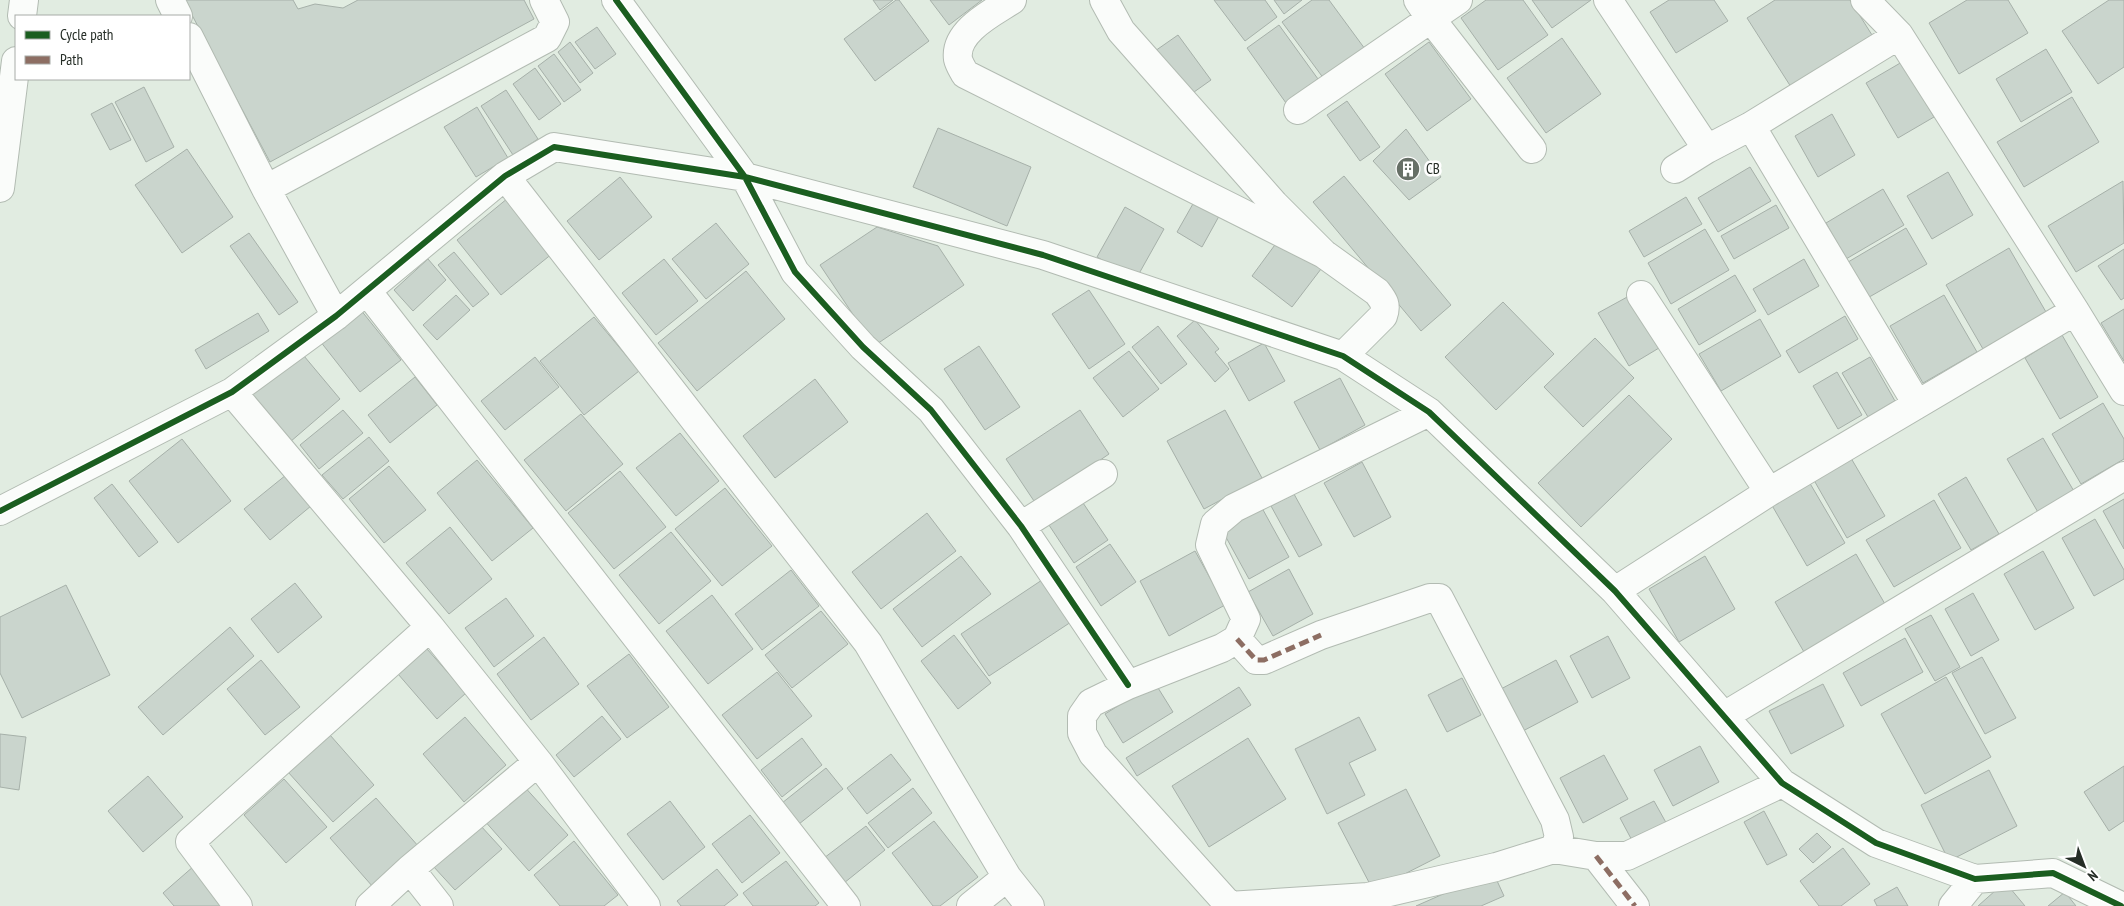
<svg xmlns="http://www.w3.org/2000/svg" width="2124" height="906" viewBox="0 0 2124 906" font-family="'PT Sans Narrow',sans-serif">
  <style>
    .building { fill: #cad5cd; stroke: #a6b0a9 }
    .lines { fill: none; stroke-linecap: round; stroke-linejoin: round }
    .minor-casing { stroke: #b2bbb2; stroke-width: 30 }
    .primary-casing { stroke: #b2bbb2; stroke-width: 30 }
    .minor { stroke: #fafcfa; stroke-width: 28 }
    .primary { stroke: #fafcfa; stroke-width: 28 }
    .quiet { stroke: #8d6e63; stroke-width: 5; stroke-dasharray: 10 5; stroke-linecap: butt }
    .cycleway-casing { stroke: #fff; stroke-width: 9 }
    .cycleway { stroke: #1b5e20; stroke-width: 6 }
    .labels { text-anchor: middle; stroke-width: 5; stroke-linejoin: round; paint-order: stroke }
    .poi-label { font-size: 15px; fill: #252d26; stroke: #fff; text-anchor: start }
  </style>
  <rect width="100%" height="100%" fill="#e1ece1"/>
  <path class="building" d="M184,0H293L298,9L315,4L343,8L358,0H524L534,19L270,162Z
    M873,0H893L880,10Z
    M896,0H899L929,41L875,81L844,39Z
    M930,0H982L949,25Z
    M1214,0H1265L1277,17L1245,41Z
    M1274,0H1302L1284,14Z
    M1312,0H1329L1365,49L1324,79L1282,22Z
    M1486,0H1523L1548,35L1498,70L1461,18Z
    M1532,0H1591L1552,28Z
    M1669,0H1714L1728,21L1676,53L1650,12Z
    M1775,0H1850L1872,35L1791,87L1747,18Z
    M1967,0H2008L2028,33L1959,74L1929,23Z
    M2109,0H2124V67L2098,84L2062,31Z
    M1279,25L1318,79L1286,103L1247,48Z
    M597,27L616,54L595,69L575,42Z
    M1178,35L1211,80L1187,97L1155,51Z
    M1562,38L1601,94L1546,133L1507,78Z
    M570,42L593,73L580,83L558,52Z
    M1429,42L1471,99L1427,131L1385,74Z
    M2046,49L2072,92L2021,122L1996,79Z
    M554,54L581,90L564,102L538,66Z
    M1902,62L1934,117L1898,138L1866,83Z
    M535,68L561,104L539,120L513,84Z
    M144,87L174,147L146,162L115,102Z
    M506,90L538,139L513,155L481,106Z
    M2072,97L2099,142L2024,187L1997,142Z
    M1347,101L1380,147L1360,161L1327,115Z
    M112,103L131,140L110,150L91,114Z
    M477,107L508,158L476,177L444,127Z
    M1832,114L1855,155L1818,177L1795,136Z
    M938,128L1031,167L1007,226L913,187Z
    M1406,129L1441,177L1409,200L1373,161Z
    M187,149L233,217L182,253L135,185Z
    M1750,167L1771,201L1718,232L1698,198Z
    M1948,172L1973,215L1932,239L1907,196Z
    M1344,176L1451,305L1421,331L1313,202Z
    M620,177L652,217L599,260L567,221Z
    M2123,181L2124,243L2076,272L2048,226Z
    M1883,189L1904,225L1846,259L1826,223Z
    M1198,195L1223,209L1202,247L1177,232Z
    M1686,197L1702,224L1644,257L1629,231Z
    M508,198L553,253L501,295L457,240Z
    M1776,205L1789,228L1734,259L1721,236Z
    M1125,207L1164,229L1136,279L1097,257Z
    M716,223L749,264L706,299L672,259Z
    M877,227L938,246L964,285L874,346L820,265Z
    M1906,228L1927,264L1864,300L1843,265Z
    M1705,229L1729,270L1671,304L1648,263Z
    M249,233L298,302L279,315L230,246Z
    M1280,238L1321,269L1292,307L1252,276Z
    M2009,248L2046,312L1983,349L1946,285Z
    M2124,249V298L2121,300L2098,266Z
    M454,252L489,294L473,307L438,265Z
    M428,259L446,280L413,311L394,290Z
    M664,259L698,301L656,335L622,293Z
    M1804,259L1819,286L1768,315L1753,289Z
    M746,271L785,319L697,391L658,343Z
    M1735,275L1756,311L1699,345L1678,309Z
    M1089,290L1125,344L1089,369L1052,314Z
    M456,295L470,310L437,340L423,325Z
    M1944,295L1977,352L1923,383L1890,326Z
    M1629,296L1659,348L1629,366L1598,313Z
    M1503,302L1554,354L1496,410L1445,357Z
    M360,309L401,360L360,392L320,341Z
    M2124,309V361L2101,323Z
    M258,313L269,331L206,369L195,350Z
    M1845,316L1858,339L1799,373L1786,351Z
    M594,317L639,371L584,415L540,361Z
    M1760,319L1781,356L1721,391L1699,354Z
    M1195,320L1219,349L1215,352L1229,369L1215,382L1177,336Z
    M1158,326L1187,364L1161,384L1132,347Z
    M2062,335L2098,397L2060,419L2025,358Z
    M1595,338L1634,378L1583,427L1544,387Z
    M1264,343L1285,381L1249,401L1228,363Z
    M979,346L1020,407L985,430L944,369Z
    M299,350L340,399L290,442L249,393Z
    M1129,351L1159,389L1123,417L1093,378Z
    M535,357L559,387L505,430L481,401Z
    M1870,357L1895,401L1868,417L1842,373Z
    M1837,372L1862,415L1838,429L1813,386Z
    M415,377L437,405L390,443L368,415Z
    M1340,378L1365,425L1320,450L1294,402Z
    M815,379L848,422L775,478L743,436Z
    M1629,395L1672,439L1581,527L1538,483Z
    M2103,403L2124,439V459L2081,484L2052,434Z
    M343,410L363,433L319,469L300,445Z
    M1080,410L1109,454L1036,504L1006,459Z
    M1225,410L1262,478L1204,509L1167,441Z
    M581,414L623,464L566,511L524,460Z
    M680,433L719,481L676,516L636,468Z
    M369,437L389,461L343,499L322,475Z
    M2043,438L2075,493L2039,514L2007,459Z
    M182,439L231,501L178,543L129,481Z
    M1848,453L1885,516L1847,538L1811,475Z
    M477,460L533,528L492,561L437,493Z
    M1362,462L1391,517L1354,537L1324,483Z
    M389,466L426,510L384,543L349,499Z
    M620,471L666,527L614,569L568,513Z
    M286,475L311,506L270,540L244,509Z
    M1966,477L1999,534L1971,550L1938,494Z
    M1808,480L1845,543L1807,566L1770,502Z
    M112,484L158,542L139,557L94,498Z
    M725,488L772,546L722,586L675,529Z
    M1294,494L1322,545L1299,557L1271,506Z
    M1079,497L1108,540L1074,563L1045,519Z
    M2124,499V549L2103,511Z
    M1934,500L1961,548L1894,587L1866,540Z
    M1262,508L1289,557L1249,579L1222,530Z
    M927,513L956,551L881,609L852,572Z
    M2095,519L2124,570V579L2094,596L2062,538Z
    M450,527L492,579L449,614L406,563Z
    M671,532L711,581L659,624L619,575Z
    M1110,544L1136,582L1101,606L1076,567Z
    M1195,551L1225,605L1169,636L1140,581Z
    M2043,551L2074,608L2035,630L2004,574Z
    M1856,554L1885,604L1804,652L1775,602Z
    M961,556L991,594L922,647L893,609Z
    M1705,556L1735,609L1679,642L1649,589Z
    M1289,569L1313,614L1273,636L1248,592Z
    M791,570L819,606L762,650L735,614Z
    M1042,580L1071,622L989,676L961,634Z
    M295,583L322,617L278,653L251,619Z
    M66,585L110,675L22,718L0,673V617Z
    M1973,593L1999,640L1971,656L1945,609Z
    M712,595L753,649L708,684L666,631Z
    M506,598L534,636L494,667L465,628Z
    M821,611L848,644L792,688L765,655Z
    M1931,615L1960,667L1935,681L1905,629Z
    M230,627L254,656L163,735L138,707Z
    M954,635L991,683L958,709L921,661Z
    M1608,636L1630,678L1592,698L1570,656Z
    M544,637L579,684L531,720L497,674Z
    M1905,638L1923,672L1861,706L1843,673Z
    M427,649L466,693L437,719L398,674Z
    M629,654L669,707L627,738L587,686Z
    M1982,657L2016,718L1985,734L1952,673Z
    M261,660L300,707L265,735L227,689Z
    M1556,660L1578,702L1521,732L1499,690Z
    M777,672L812,716L757,759L722,715Z
    M1946,677L1991,757L1925,794L1881,714Z
    M1462,678L1481,715L1447,732L1428,695Z
    M1155,683L1173,712L1123,743L1105,714Z
    M1823,684L1844,726L1791,754L1769,711Z
    M1239,687L1251,705L1137,776L1126,758Z
    M602,716L621,739L574,777L556,755Z
    M465,717L506,765L464,802L423,754Z
    M1359,717L1376,750L1349,763L1365,795L1327,814L1295,749Z
    M0,734L26,737L19,790L0,787Z
    M330,735L374,785L333,822L288,772Z
    M802,738L822,765L782,797L761,770Z
    M1248,738L1286,799L1209,847L1172,786Z
    M1700,746L1719,782L1673,806L1654,770Z
    M891,754L911,780L867,814L847,788Z
    M1604,755L1628,799L1583,823L1560,778Z
    M2124,766V821L2109,831L2084,792Z
    M826,768L843,789L799,824L782,803Z
    M1989,770L2017,826L1949,861L1921,805Z
    M148,776L183,817L143,852L108,811Z
    M284,779L327,827L286,863L244,815Z
    M522,784L568,835L529,871L483,819Z
    M913,788L932,813L888,848L868,823Z
    M1406,789L1440,856L1373,890L1338,823Z
    M376,798L419,847L373,887L330,838Z
    M670,801L705,847L663,880L627,834Z
    M1654,801L1669,828L1635,846L1620,818Z
    M1764,811L1787,855L1767,865L1744,822Z
    M750,815L780,853L742,883L712,844Z
    M934,821L978,877L940,906H933L892,853Z
    M480,825L502,849L455,890L433,866Z
    M866,826L885,850L844,883L824,858Z
    M1817,833L1831,847L1813,863L1799,849Z
    M574,841L618,895L604,906H560L534,875Z
    M1843,848L1870,884L1841,906H1819L1800,881Z
    M786,861L819,903L815,906H753L743,893Z
    M194,866L228,906H174L163,893Z
    M717,869L738,895L724,906H681L677,901Z
    M1493,872L1504,896L1481,906H1416Z
    M2005,882L2025,906H1978Z
    M1897,887L1908,906H1877L1874,900Z
    M2065,892L2076,906H2048Z"/>
  <g class="lines">
    <g class="minor-casing">
      <path id="minor" d="M170,0L178,16
        M616,0L745,177L1043,255L1343,356L1429,412L1615,591L1782,783L1876,843L1975,879L2053,873L2121,906
        M1012,0C994,12 954,31 958,59C959,64 963,70 965,74L1324,254
        M1104,0L1121,31L1274,204L1324,254L1377,292C1384,301 1387,305 1383,316L1343,356
        M1418,0L1431,19L1532,149
        M1608,0L1707,149
        M1865,0L1899,35L2075,311L2124,391
        M189,37L266,189L336,316
        M1298,110L1458,0
        M1751,126L1917,404
        M1675,169L1707,149L1751,126L1899,35
        M505,176L868,643L1007,877
        M266,189L547,38L555,22L544,0
        M367,291L846,906
        M1641,295L1769,492
        M232,392L430,627L538,762L646,906
        M0,511L232,392L336,316L505,176L554,147L745,177L795,272L863,347L931,410L1021,526L1128,685
        M1021,526L1103,474
        M1615,591L1769,492L2075,311
        M1237,639L1256,660H1264L1321,635L1430,598H1439L1555,820L1559,837L1554,849
        M1724,716L2124,476
        M1596,856L1635,906
        M1229,905L1093,754L1082,733V716L1091,703L1128,685L1222,648L1237,639L1246,619L1210,545L1215,524L1234,508L1429,412
        M238,906L190,842L430,627
        M370,906L410,869
        M439,906L410,869L538,762
        M971,906L1007,877L1030,906
        M1228,906L1368,897L1496,867L1554,849L1596,856H1627L1782,783
        M1953,906L1975,879"/>
    </g>
    <g class="primary-casing">
      <path id="primary" d="M22,16L24,0
        M0,188L16,61"/>
    </g>
    <use href="#minor" class="minor"/>
    <use href="#primary" class="primary"/>
    <path class="quiet" d="M1237,639L1256,660H1264L1321,635
      M1596,856L1635,906"/>
    <g class="cycleway-casing">
      <path id="cycleway" d="M616,0L745,177L1043,255L1343,356L1429,412L1615,591L1782,783L1876,843L1975,879L2053,873L2121,906
        M0,511L232,392L336,316L505,176L554,147L745,177L795,272L863,347L931,410L1021,526L1128,685"/>
    </g>
    <use href="#cycleway" class="cycleway"/>
  </g>
  <defs>
    <g id="building-disc" transform="scale(1.25)"><circle r="9.5" fill="#677067" stroke="#fff"/><path d="M-4-6H4V6H1V3H-1V6H-4ZM-2.5-4.3h1.7v1.8h-1.7ZM.8-4.3h1.7v1.8H.8ZM-2.5-1h1.7V.8h-1.7ZM.8-1h1.7V.8H.8Z" fill="#fff"/></g>
  </defs>
  <g fill-rule="evenodd">
    <use href="#building-disc" x="1408" y="169"/>
  </g>
  <g class="labels">
    <g class="poi-label">
      <text x="1426" y="174">CB</text>
    </g>
  </g>
  <rect x="15" y="15" width="175" height="65" fill="#ffffff" stroke="#a8aba8"/>
  <rect x="25" y="31" width="25" height="8" fill="#1b5e20" stroke="#a8aba8"/>
  <text x="60" y="40" font-size="15" fill="#252d26">Cycle path</text>
  <rect x="25" y="56" width="25" height="8" fill="#8d6e63" stroke="#a8aba8"/>
  <text x="60" y="65" font-size="15" fill="#252d26">Path</text>
  <g transform="translate(2084 866) rotate(138)" stroke="#ffffff" stroke-width="4" paint-order="stroke">
  <path d="M0-4L9 19L0 12L-9 19Z" fill="#252d26"/>
  <text y="-8" font-size="14" font-weight="bold" text-anchor="middle" fill="#252d26">N</text>
  </g>
</svg>
